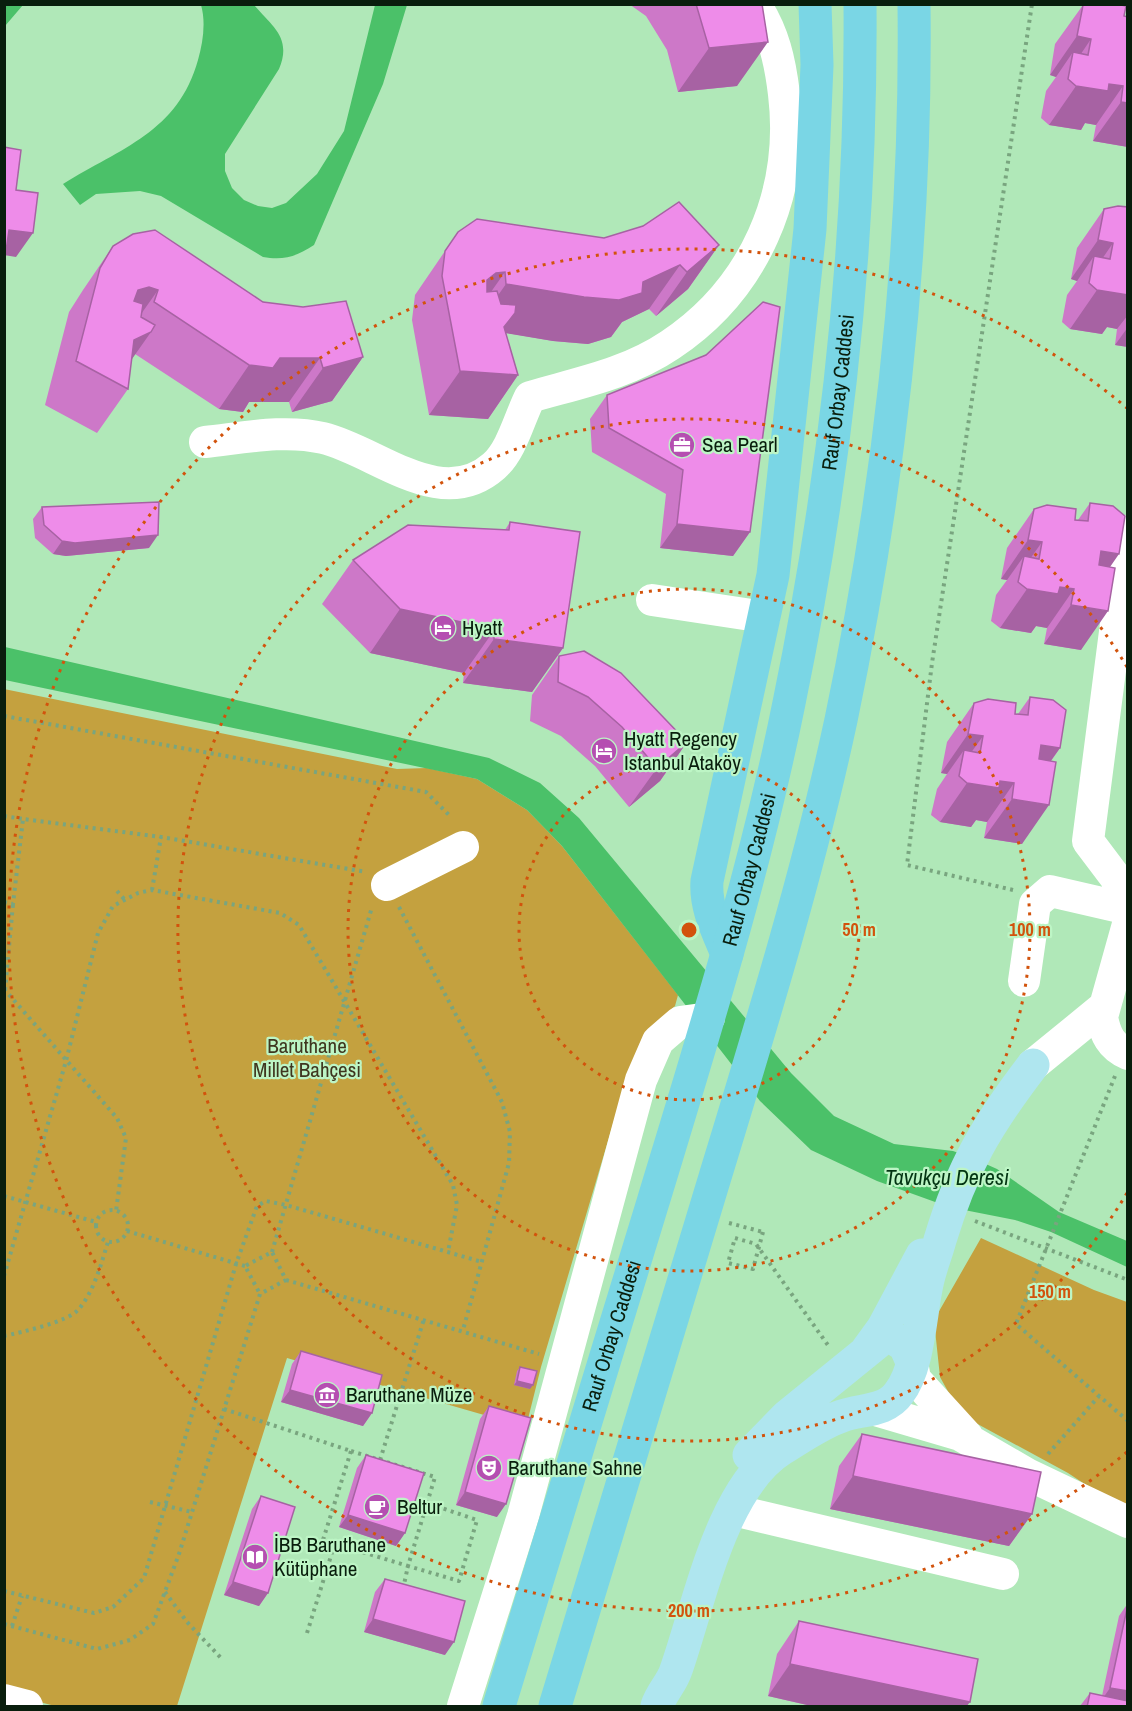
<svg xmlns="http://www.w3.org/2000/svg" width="1132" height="1711" viewBox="0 0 1132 1711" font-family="'Archivo Narrow',sans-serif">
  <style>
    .green { fill: #c4a13f }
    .water { fill: #4bc169 }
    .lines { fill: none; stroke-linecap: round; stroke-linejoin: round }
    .path { stroke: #79a57f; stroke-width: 4; stroke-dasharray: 3 4.5; stroke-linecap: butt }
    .minor { stroke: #fff; stroke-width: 32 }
    .major { stroke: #afe6ef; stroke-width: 33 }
    .highway { stroke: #7ad6e5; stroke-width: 33 }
    .wall { fill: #cd78c8 }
    .shaded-wall { fill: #a762a3 }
    .building { fill: #ee8ce9; stroke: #a762a3; stroke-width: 1.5 }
    .ring { fill: none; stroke: #d2530c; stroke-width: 3; stroke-dasharray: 3 6 }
    .labels { text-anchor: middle; stroke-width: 4.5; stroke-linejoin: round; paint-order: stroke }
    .street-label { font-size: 21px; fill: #091e0d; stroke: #bdf5c5 }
    .poi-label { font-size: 21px; fill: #091e0d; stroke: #bdf5c5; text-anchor: start }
    .park-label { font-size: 21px; fill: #3f361f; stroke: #bdf5c5 }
    .water-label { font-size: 22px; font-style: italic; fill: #023412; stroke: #bdf5c5 }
    .centre { fill: #d2530c; stroke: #bdf5c5; stroke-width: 3 }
    .ring-label { font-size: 18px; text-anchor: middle; font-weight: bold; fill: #d2530c; stroke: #bdf5c5; stroke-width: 4.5; stroke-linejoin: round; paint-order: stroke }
  </style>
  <rect width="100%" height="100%" fill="#b0e8b8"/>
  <path class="green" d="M4,689L397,769L427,768L477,779L527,810L562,846L678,995L675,1006L645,1034L621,1097L541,1367L526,1427L287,1358L177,1706H55L5,1693Z
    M981,1238L1094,1290L1127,1302V1512L1068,1473L961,1415L940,1377L934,1320Z"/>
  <path class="water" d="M5,4L23,5L5,26L4,5Z
    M201,5H254C273,27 292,38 279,69L225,154V171L232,188L244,200L258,206L272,208L286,203L317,174L344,131L375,5H407L383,84L314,245C297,256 284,261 263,257L161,196L140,191L96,194L80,205L63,184C121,148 178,132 198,60C203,42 206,22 201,5Z
    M5,647L489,758L540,783L579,818L791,1073L834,1116L894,1144L953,1151L970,1157L997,1169L1059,1212L1127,1241V1267L1051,1232L1015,1220L949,1207L877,1181L811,1150L760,1101L562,846L527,810L477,779L5,680Z"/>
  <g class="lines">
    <path class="path" d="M4,716L426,792L451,817
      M4,816L23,819
      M152,890L161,837
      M1013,890L907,865L932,663L1032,4
      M117,891L125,900
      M4,902L13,904L23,819L161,837L366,872
      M399,907L502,1102L510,1132L509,1163L463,1330
      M4,989L117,1118L126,1138L116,1211
      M5,990L13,904
      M1115,1076L1016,1324L1128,1421
      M4,1196L96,1222
      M96 1226a16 16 0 1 1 32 0a16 16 0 1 1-32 0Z
      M975,1221L1128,1280
      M729,1223L763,1232
      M127,1231L245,1266
      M763,1232L753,1269L728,1263L735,1238L756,1244L830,1348
      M272,1252L372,907
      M4,1276L66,1061L98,933L113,906L138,893L152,890L280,913L299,925L453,1185L457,1205L448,1252
      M286,1280L539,1354
      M4,1336C22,1332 67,1322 78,1310C94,1292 101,1264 108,1242
      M224,1409L351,1451
      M351,1451L435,1477L408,1566L323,1540Z
      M1048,1454L1099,1396
      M380,1460L424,1319
      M150,1502L192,1512
      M403,1589L408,1566L459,1581L477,1520L427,1503
      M4,1591L94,1613L113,1607L144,1578L236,1264L257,1206L266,1201L286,1205L482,1262
      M165,1592L187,1622L221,1658
      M4,1624L97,1649L130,1640L153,1624L179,1554L260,1294L286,1280L272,1252L245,1266L260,1294
      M12,1626L22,1596
      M307,1633L335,1543"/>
    <path class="minor" d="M205,442C243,438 285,429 323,438C377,451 441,513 494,466C512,450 519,419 530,397C578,383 627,374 670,345C754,289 796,194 784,94C780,61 774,33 755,4
      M1128,531L1088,841L1128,894
      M652,600L764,617
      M387,885L463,847
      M1128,924L1102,1017C1105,1034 1111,1047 1128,1054
      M1024,981L1035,904L1050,891L1128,909
      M1033,1065L1104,1007
      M912,1362L915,1379L967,1436
      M875,1410L960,1435L1029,1475L1128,1522
      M733,1510L1003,1574
      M4,1700L27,1706
      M463,1706L523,1516L641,1080L658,1041L680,1022L709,1018"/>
    <path class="major" d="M867,1350L883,1328L922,1255
      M749,1455L787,1416L882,1339L892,1337L905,1346L912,1362
      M657,1706C661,1693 672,1683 676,1670C699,1605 721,1487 782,1449C800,1438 821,1423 842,1416C861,1409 886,1412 899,1393C919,1367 920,1316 927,1284C930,1269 936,1255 940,1240C962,1167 987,1125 1033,1065"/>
    <g class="highway">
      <path d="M727,954C717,930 705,907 707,881L773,575L810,229L817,65L815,4"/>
      <path id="s1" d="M499,1706C550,1538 601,1370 653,1202C703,1037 755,872 789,703C836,474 862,238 860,4"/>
      <path d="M555,1706C608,1530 662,1353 715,1177C761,1026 808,874 841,720C890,485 917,244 914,4"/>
    </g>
  </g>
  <path class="wall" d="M629,4H762L737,86L678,92L667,50L646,16Z
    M1083,5L1124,16H1128V147L1093,141L1096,125L1085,123L1081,130L1049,125L1041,118L1046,91L1056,77L1050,75L1055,44Z
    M1128,207V347L1115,345L1117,329L1107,327L1102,334L1070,329L1062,322L1067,295L1077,281L1071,279L1077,248L1104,209Z
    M458,232L604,238L719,245L688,289L656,316L649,309L622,322L611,337L588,344L553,341L506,333L518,375L488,419L429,415L412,320L415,295Z
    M113,246L263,302L363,357L332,401L292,412L289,402H249L243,412L219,409L135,354L131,360L128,389L97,433L45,405L69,312L83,290Z
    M607,395L750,532L733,556L660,548L666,494L592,452L590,419Z
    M1090,503L1110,567L1081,650L1044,644L1047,628L1036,626L1031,633L1000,628L991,621L996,595L1007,580L1001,579L1007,548L1034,509L1078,520Z
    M42,507L149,548L66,556L53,554L35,538L33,519Z
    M510,522L563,648L532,692L463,683L464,673L370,653L322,604L353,560L505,530Z
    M559,656L687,742L660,781L629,807L595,766L561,736L530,721L532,695Z
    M1030,697L1060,748L1051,761L1022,844L984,838L987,822L976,820L971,827L940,822L931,815L937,789L947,774L941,773L947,742L974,703L1018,714Z
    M301,1351L372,1413L363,1426L281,1402L292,1364Z
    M520,1367L530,1389L514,1385L517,1371Z
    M489,1406L497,1517L456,1505L480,1419Z
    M862,1434L1032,1514L1009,1546L830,1509L839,1466Z
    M366,1455L405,1533L396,1546L339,1527L357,1468Z
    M261,1496L268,1593L259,1606L224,1595L252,1509Z
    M385,1579L445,1655L364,1632L375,1592Z
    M1128,1603L1127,1707L1080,1706L1090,1693L1102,1696L1119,1616Z
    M799,1621L966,1707H816L768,1696L777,1654Z"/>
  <path class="shaded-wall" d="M1077,36L1091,39L1070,70L1073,52L1056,77L1050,75Z
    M768,42L737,86L678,92L709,48Z
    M1109,84L1123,86L1096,125L1085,123L1081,130L1049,125L1076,86Z
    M1121,102L1128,103V147L1093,141Z
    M9,230L33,233L16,257L4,255Z
    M1098,240L1113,243L1091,275L1094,256L1077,281L1071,279Z
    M719,245L688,289L656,316L687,272Z
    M680,265L649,309L622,322L611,337L588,344L553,341L475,328L506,284L643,282Z
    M505,272L474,316L487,280L496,273Z
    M149,287L158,290L127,334L119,331L138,290Z
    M1097,290L1128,291V315L1117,329L1107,327L1102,334L1070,329Z
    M1128,327V347L1115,345Z
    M151,332L120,376L134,340Z
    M363,357L332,401L292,412L323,368Z
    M280,358H320L289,402H249L243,412L219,409L249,365Z
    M460,371L518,375L488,419L429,415Z
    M677,524L750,532L733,556L660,548Z
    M158,535L149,548L66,556L53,554L62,541Z
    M1028,540L1042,542L1020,573L1024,556L1007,580L1001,579Z
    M1101,551L1119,554L1092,593Z
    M1060,587L1074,589L1047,628L1036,626L1031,633L1000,628L1027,589Z
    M1071,605L1108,611L1081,650L1044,644Z
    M400,609L495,629L464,673L370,653Z
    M494,639L563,648L532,692L463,683Z
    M968,734L983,736L960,768L964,750L947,774L941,773Z
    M687,742L660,781L629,807L657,768Z
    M1041,745L1060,748L1032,787Z
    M1000,781L1014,783L987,822L976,820L971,827L940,822L967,783Z
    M1012,799L1049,805L1022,844L984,838Z
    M517,1381L533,1385L530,1389L514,1385Z
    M290,1390L372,1413L363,1426L281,1402Z
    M853,1476L1032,1514L1009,1546L830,1509Z
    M465,1492L506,1504L497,1517L456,1505Z
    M348,1515L405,1533L396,1546L339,1527Z
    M233,1582L268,1593L259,1606L224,1595Z
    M373,1619L454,1642L445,1655L364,1632Z
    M790,1664L970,1702L966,1707H816L768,1696Z
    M1110,1688L1128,1691V1706L1101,1701Z"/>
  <path class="building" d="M696,4H762L768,42L709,48Z
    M1087,4H1116L1126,6L1124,16L1128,17V103L1121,102L1123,86L1109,84L1108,91L1076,86L1068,79L1073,52L1088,55L1091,39L1077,36L1083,5Z
    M4,147L21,150L16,190L38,193L33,233L9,230L4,265Z
    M679,202L719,245L687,272L680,265L643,282L642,293L619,300L584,297L506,284L505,272L496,273L487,280V292L497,291L501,304L516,305L515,313L504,327L518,375L460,371L442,276L445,251L458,232L477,219L604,238L643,226Z
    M1118,206L1128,207V295L1097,290L1089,283L1094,256L1110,259L1113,243L1098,240L1104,209Z
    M155,230L263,302L303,307L346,301L363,357L323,368L320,358H280L273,368L249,365L154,302L158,290L149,287L138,290L134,301L143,304L141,317L155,325L151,332L134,340L128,389L76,361L100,268L113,246L133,234Z
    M763,302L780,307L750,532L677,524L683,470L609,428L607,395L706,355Z
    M159,502L158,535L75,543L62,541L44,525L42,507Z
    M1090,503L1113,506L1125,516L1119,554L1101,551L1099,565L1115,568L1108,611L1071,605L1074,589L1060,587L1058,594L1027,589L1018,582L1024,556L1039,559L1042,542L1028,540L1034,509L1047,505L1076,509L1075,520L1088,521Z
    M510,522L580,532L563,648L494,639L495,629L400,609L353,560L408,525L509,530Z
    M584,651L621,673L687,742L657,768L622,727L588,697L558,682L559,656Z
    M1030,697L1053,700L1066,710L1060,748L1041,745L1039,759L1056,762L1049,805L1012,799L1014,783L1000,781L999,788L967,783L959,776L964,750L980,753L983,736L968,734L974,703L988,699L1016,703L1015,714L1028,715Z
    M301,1351L382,1375L372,1413L290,1390Z
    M520,1367L537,1371L533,1385L517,1381Z
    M489,1406L531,1418L506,1504L465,1492Z
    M862,1434L1041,1472L1032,1514L853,1476Z
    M366,1455L424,1473L405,1533L348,1515Z
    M261,1496L295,1507L268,1593L233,1582Z
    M385,1579L465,1601L454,1642L373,1619Z
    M1128,1604V1691L1110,1688Z
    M799,1621L978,1659L970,1702L790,1664Z
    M1090,1693L1128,1701L1127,1707H1087Z"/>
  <g class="ring">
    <circle cx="689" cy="930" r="170"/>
    <circle cx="689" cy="930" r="341"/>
    <path d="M1127 1193A511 511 0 1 1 1127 667"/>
    <path d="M1127 1452A681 681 0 1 1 1127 408"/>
  </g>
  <defs>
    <g id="office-disc" transform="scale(1.35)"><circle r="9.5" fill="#b54eb1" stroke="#bdf5c5"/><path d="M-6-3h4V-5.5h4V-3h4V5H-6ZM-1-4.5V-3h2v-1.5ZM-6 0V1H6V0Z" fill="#fff"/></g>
    <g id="hotel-disc" transform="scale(1.35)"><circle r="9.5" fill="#b54eb1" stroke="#bdf5c5"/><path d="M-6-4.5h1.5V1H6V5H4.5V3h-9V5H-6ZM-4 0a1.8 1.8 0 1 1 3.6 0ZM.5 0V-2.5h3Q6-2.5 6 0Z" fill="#fff"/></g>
    <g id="museum-disc" transform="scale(1.35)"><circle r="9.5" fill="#b54eb1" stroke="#bdf5c5"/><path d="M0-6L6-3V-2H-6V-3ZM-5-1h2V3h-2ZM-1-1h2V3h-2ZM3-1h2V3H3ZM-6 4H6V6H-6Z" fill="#fff"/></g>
    <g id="theatre-disc" transform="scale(1.35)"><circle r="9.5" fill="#b54eb1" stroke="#bdf5c5"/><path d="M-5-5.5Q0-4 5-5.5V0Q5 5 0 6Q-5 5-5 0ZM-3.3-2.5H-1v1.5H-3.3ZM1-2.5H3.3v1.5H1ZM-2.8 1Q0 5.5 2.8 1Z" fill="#fff"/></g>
    <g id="cafe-disc" transform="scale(1.35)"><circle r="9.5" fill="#b54eb1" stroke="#bdf5c5"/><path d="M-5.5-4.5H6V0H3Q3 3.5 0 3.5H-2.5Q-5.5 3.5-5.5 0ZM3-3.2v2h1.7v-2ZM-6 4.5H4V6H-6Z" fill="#fff"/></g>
    <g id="library-disc" transform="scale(1.35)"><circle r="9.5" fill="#b54eb1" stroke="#bdf5c5"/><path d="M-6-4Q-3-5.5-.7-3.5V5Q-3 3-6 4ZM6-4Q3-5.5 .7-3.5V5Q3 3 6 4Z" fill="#fff"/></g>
  </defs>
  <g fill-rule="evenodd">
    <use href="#office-disc" x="682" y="445"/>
    <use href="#hotel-disc" x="443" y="628"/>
    <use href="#hotel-disc" x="604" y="751"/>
    <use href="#museum-disc" x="327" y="1395"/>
    <use href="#theatre-disc" x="489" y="1468"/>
    <use href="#cafe-disc" x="377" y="1507"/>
    <use href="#library-disc" x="255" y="1557"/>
  </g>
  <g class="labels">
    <g class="street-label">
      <text dy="7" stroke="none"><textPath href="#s1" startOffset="1359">Rauf Orbay Caddesi</textPath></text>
      <text dy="7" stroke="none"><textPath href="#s1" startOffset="873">Rauf Orbay Caddesi</textPath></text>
      <text dy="7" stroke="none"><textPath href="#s1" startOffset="387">Rauf Orbay Caddesi</textPath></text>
    </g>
    <g class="poi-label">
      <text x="702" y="452">Sea Pearl</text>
      <text x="462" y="635">Hyatt</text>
      <text x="624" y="746">Hyatt Regency<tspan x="624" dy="24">Istanbul Ataköy</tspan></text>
      <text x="346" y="1402">Baruthane Müze</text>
      <text x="508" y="1475">Baruthane Sahne</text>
      <text x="397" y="1514">Beltur</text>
      <text x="274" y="1552">İBB Baruthane<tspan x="274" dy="24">Kütüphane</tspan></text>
    </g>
    <g class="park-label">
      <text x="307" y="1053">Baruthane<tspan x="307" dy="24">Millet Bahçesi</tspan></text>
    </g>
    <g class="water-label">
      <text x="947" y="1185">Tavukçu Deresi</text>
    </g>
  </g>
  <circle cx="689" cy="930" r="9" class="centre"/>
  <g class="ring-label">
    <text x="859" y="936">50 m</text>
    <text x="1030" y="936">100 m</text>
    <text x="1050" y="1298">150 m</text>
    <text x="689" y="1617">200 m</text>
  </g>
  <rect width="1132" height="1711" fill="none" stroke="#091e0d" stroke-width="12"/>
</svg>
